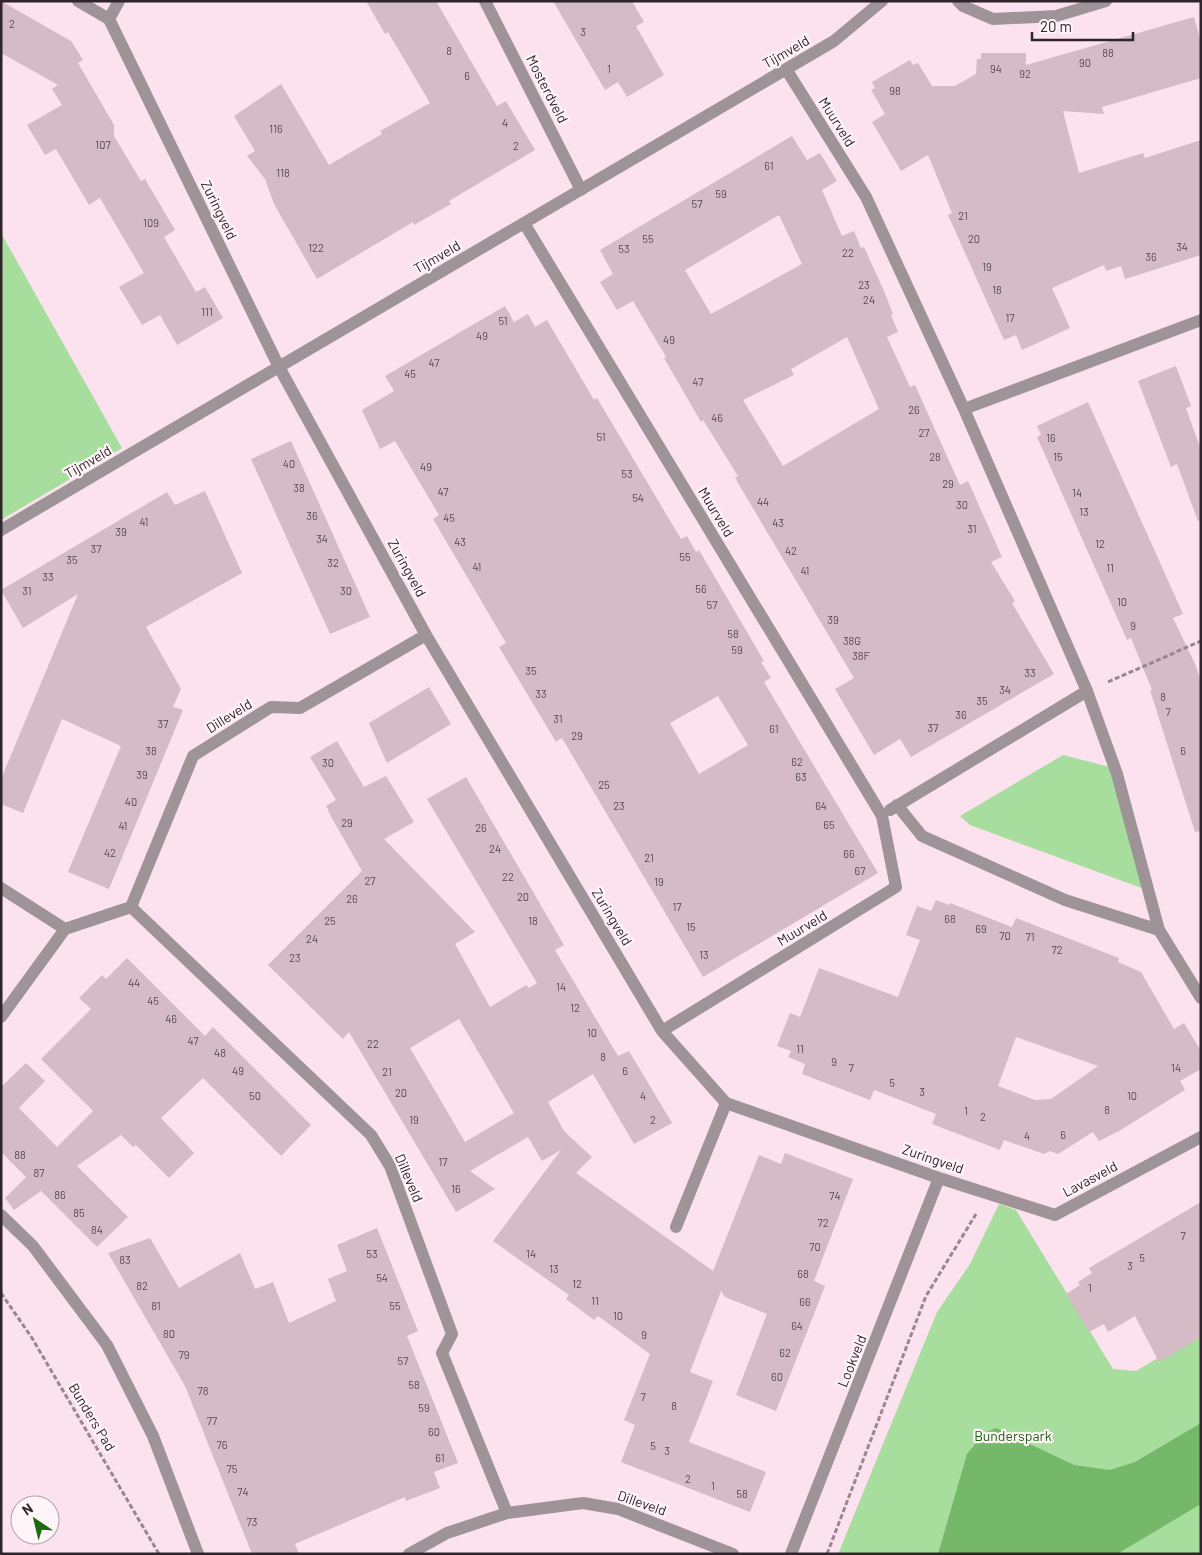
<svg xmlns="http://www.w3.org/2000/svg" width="1202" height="1555" viewBox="0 0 1202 1555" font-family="Barlow,sans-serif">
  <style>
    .green { fill: #a7dd9d }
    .water { fill: #75b869 }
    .building { fill: #d4bbc6; fill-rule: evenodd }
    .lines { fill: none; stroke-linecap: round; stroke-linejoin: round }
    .path { stroke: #99868f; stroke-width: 3; stroke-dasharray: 5 2.5; stroke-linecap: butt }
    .street { stroke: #9e9498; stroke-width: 12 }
    .labels { text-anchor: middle; stroke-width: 4.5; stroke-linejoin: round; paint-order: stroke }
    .number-label { font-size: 11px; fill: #584a51 }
    .street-label { font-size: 14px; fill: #2f252a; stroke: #fff5f9 }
    .park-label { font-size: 14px; fill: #1d5f10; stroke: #fff5f9 }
  </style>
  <rect width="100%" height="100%" fill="#fce2ee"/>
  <path class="green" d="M1,233L122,448L1,520Z
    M1063,755L1110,767L1147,890L970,825L960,816Z
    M999,1204L1016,1210L1113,1369L1136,1371L1201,1332V1554H838L937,1312L970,1264Z"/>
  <path class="water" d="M1201,1423V1504L1117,1554H938L967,1454L984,1433L996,1428L1074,1465L1110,1470L1135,1462Z"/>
  <path class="building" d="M1,1L71,41L83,60L78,63L114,125V136L141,181L145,179L175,230L164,237L196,292L205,287L223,318L177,345L160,315L142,325L119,287L144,273L100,198L89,205L56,149L45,155L27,125L62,105L52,89L58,85L1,53Z
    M366,1H436L497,106L506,101L535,150L449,201L451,204L414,225L413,222L317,279L274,204L265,179L247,156L255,151L234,116L281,84L329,165L382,134L380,131L430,103L388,32L385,34Z
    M553,1H632L644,22L636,26L664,75L627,97L618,82L605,90Z
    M1194,17L1201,42V78L1102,107L1104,114L1063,111L1079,173L1143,153L1145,158L1201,140V255L1125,279L1121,266L1106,271L1104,265L1052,288L1070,328L1022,350L1016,335L1004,340L948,215L952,213L928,155L901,171L872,122L885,114L871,90L875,88L872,82L910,60L913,65L918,63L932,86H955L976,74L977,59H981V53H1026V65Z
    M792,136L807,160L820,153L837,181L822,190L842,236L854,231L861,248L864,247L884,291L893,314L891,315L898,332L887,337L910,387L915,385L960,485L968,481L1002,557L991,562L1015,601L1012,603L1054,674L911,757L900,739L874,755L835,689L854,678L735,478L738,476L703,420L701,422L664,358L666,357L633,301L617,310L600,282L613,274L600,250ZM779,215L802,264L711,314L685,270ZM847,337L879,409L783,466L743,400L794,375L791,369Z
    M505,306L514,322L528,314L535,327L547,320L594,400L597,398L681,539L687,536L696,552L699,550L764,661L761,662L771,678L764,682L878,873L703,977L562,738L556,742L499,647L506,643L433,519L439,515L395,441L380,449L362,410L394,391L385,376ZM718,696L748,745L699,774L670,723Z
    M1176,366L1191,406L1186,408L1201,450V520L1198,521L1177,464L1171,467L1138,381Z
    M1088,402L1183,614L1173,618L1196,666L1201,682V831L1195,832L1150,690H1152L1131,638L1127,640L1037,437L1041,435L1037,426Z
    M291,441L370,617L330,634L251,459Z
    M205,491L242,573L146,627L181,689L173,707L183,710L109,889L68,872L121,746L62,719L23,813L1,804V779L78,594L23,628L1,590L167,492L175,505Z
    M429,687L451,724L387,763L369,723Z
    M337,741L364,787L386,776L414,822L384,839L475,932L455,944L490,1007L526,985L529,988L537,983L427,799L466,777L564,945L555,950L618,1056L629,1051L672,1123L634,1144L593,1074L548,1102L564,1131L592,1157L576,1173L713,1271L759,1155L781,1164L785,1153L853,1179L814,1281L825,1286L776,1411L736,1395L767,1314L725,1297L721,1291L690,1372L713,1381L689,1442L766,1472L750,1512L621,1462L635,1425L624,1420L650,1354L598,1316L594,1320L566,1299L569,1295L493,1241L561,1150L542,1161L528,1137L470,1171L495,1189L456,1212L349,1032L343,1039L268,965L362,871L328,811H329L326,806L336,800L310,757ZM459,1019L514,1113L465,1142L410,1048Z
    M936,900L949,905L950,903L1012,927L1016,918L1119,958L1118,962L1141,972L1174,1029L1184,1023L1201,1051V1069L1180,1081L1185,1090L1119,1131L1099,1141L1093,1132L1058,1154L1050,1151L1044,1154L1004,1140L1000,1150L932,1124L936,1114L874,1090L870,1100L802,1074L805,1064L788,1057L791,1051L777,1046L790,1013L800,1017L819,968L898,997L920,940L906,935L917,906L931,911ZM1016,1037L1098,1066L1051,1099L1035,1100L998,1086Z
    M127,958L205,1036L213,1027L311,1125L281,1156L203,1078L161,1118L194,1153L169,1178L136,1145L133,1147L121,1135L77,1166L128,1217L97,1247L41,1191L14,1210L5,1198L26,1177L1,1152V1087L26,1063L45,1081L19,1108L57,1147L93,1111L41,1059L91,1009L79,998L102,975L106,979Z
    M1201,1202V1337L1159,1362L1135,1316L1108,1332L1104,1324L1089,1332L1066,1294L1080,1285L1078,1282L1092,1273L1089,1268Z
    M377,1228L418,1331L407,1336L458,1463L434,1472L440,1488L406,1501L405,1497L295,1544L299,1554H252L185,1386L108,1253L150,1238L179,1288L240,1253L255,1289L273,1282L289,1323L336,1301L328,1279L347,1271L337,1245Z"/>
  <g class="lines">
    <path class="path" d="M1108,682L1201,641
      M1,1293L32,1338L159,1554
      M827,1554L926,1296L976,1214"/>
    <path class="street" d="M78,1L109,19
      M485,1L581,190
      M958,1L963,6L993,19L1056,16L1106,1
      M109,19L279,367L426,635L662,1031L726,1103L939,1178L1055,1215L1201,1137
      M109,19L119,1
      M786,69L866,197L964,409L1087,691L1117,774L1159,930L1201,998
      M524,223L882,816L896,887L662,1031
      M964,409L1201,320
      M1,530L834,41L882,1
      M897,805L922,836L1065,900L1159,930
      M890,810L1087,691
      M1,888L65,929
      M131,907L371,1135L390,1166L452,1334L442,1353L507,1513
      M1,1017L65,929L131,907L193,756L271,707L300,708L426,635
      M1,1215L33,1246L107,1345L153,1436L198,1554
      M676,1227L726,1103
      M409,1554L447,1533L507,1513L583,1503L618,1509L733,1554
      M791,1554L939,1178"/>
  </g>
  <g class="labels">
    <g class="number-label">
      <text x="12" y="28">2</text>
      <text x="583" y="36">3</text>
      <text x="449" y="55">8</text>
      <text x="1108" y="57">88</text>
      <text x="1085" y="67">90</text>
      <text x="609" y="73">1</text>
      <text x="996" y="73">94</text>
      <text x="1025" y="78">92</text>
      <text x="467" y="80">6</text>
      <text x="895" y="95">98</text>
      <text x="505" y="127">4</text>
      <text x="276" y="133">116</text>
      <text x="103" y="149">107</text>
      <text x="516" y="150">2</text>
      <text x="769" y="170">61</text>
      <text x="283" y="177">118</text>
      <text x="721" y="198">59</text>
      <text x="697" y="208">57</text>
      <text x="963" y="220">21</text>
      <text x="151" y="227">109</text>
      <text x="648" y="243">55</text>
      <text x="974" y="243">20</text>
      <text x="1182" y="251">34</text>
      <text x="316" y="252">122</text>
      <text x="624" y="253">53</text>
      <text x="848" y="257">22</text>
      <text x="1151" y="261">36</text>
      <text x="987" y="271">19</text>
      <text x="864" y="289">23</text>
      <text x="997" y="294">18</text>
      <text x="869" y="304">24</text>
      <text x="207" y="316">111</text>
      <text x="1010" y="322">17</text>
      <text x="503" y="325">51</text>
      <text x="482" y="340">49</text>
      <text x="669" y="344">49</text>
      <text x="434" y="367">47</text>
      <text x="410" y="378">45</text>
      <text x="698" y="386">47</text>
      <text x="914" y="414">26</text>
      <text x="717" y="422">46</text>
      <text x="924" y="437">27</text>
      <text x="601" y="441">51</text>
      <text x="1051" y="442">16</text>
      <text x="935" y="461">28</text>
      <text x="1058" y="461">15</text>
      <text x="289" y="468">40</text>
      <text x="426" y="471">49</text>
      <text x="627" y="478">53</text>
      <text x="948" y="488">29</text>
      <text x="299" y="492">38</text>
      <text x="443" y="496">47</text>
      <text x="1077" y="497">14</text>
      <text x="638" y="502">54</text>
      <text x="763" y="506">44</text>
      <text x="962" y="509">30</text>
      <text x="1084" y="516">13</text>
      <text x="312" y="520">36</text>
      <text x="449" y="522">45</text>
      <text x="144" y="526">41</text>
      <text x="778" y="527">43</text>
      <text x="972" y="533">31</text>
      <text x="121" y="536">39</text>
      <text x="322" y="543">34</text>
      <text x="460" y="546">43</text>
      <text x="1100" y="548">12</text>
      <text x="96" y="553">37</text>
      <text x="791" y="555">42</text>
      <text x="685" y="561">55</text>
      <text x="72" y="564">35</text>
      <text x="333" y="567">32</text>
      <text x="477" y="571">41</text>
      <text x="1110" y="572">11</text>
      <text x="805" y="575">41</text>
      <text x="48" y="581">33</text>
      <text x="701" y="593">56</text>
      <text x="27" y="595">31</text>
      <text x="346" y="595">30</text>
      <text x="1122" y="606">10</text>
      <text x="712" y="609">57</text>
      <text x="833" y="624">39</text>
      <text x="1133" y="630">9</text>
      <text x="733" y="638">58</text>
      <text x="852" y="645">38G</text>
      <text x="737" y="654">59</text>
      <text x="861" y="660">38F</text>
      <text x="531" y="675">35</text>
      <text x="1030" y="677">33</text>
      <text x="1005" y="694">34</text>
      <text x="541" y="698">33</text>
      <text x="1163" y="701">8</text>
      <text x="982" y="705">35</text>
      <text x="1168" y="716">7</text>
      <text x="961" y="719">36</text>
      <text x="558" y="723">31</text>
      <text x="163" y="728">37</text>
      <text x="933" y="732">37</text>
      <text x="774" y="733">61</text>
      <text x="577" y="740">29</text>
      <text x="151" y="755">38</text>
      <text x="1183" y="755">6</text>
      <text x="797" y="766">62</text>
      <text x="328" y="767">30</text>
      <text x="142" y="779">39</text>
      <text x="801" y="781">63</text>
      <text x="604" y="789">25</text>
      <text x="131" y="806">40</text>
      <text x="619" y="810">23</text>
      <text x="821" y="810">64</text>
      <text x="347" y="827">29</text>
      <text x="829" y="829">65</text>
      <text x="123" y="830">41</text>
      <text x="481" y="832">26</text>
      <text x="495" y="853">24</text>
      <text x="110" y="857">42</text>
      <text x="849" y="858">66</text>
      <text x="649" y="862">21</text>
      <text x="860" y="875">67</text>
      <text x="508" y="881">22</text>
      <text x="370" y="885">27</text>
      <text x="659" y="886">19</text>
      <text x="523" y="901">20</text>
      <text x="352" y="903">26</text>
      <text x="677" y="911">17</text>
      <text x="950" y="923">68</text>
      <text x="330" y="925">25</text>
      <text x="533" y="925">18</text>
      <text x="691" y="931">15</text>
      <text x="981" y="933">69</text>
      <text x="1005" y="940">70</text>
      <text x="1030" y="941">71</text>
      <text x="312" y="943">24</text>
      <text x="1057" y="954">72</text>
      <text x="704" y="959">13</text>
      <text x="295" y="962">23</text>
      <text x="134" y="987">44</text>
      <text x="561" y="991">14</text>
      <text x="153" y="1005">45</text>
      <text x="575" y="1012">12</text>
      <text x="171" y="1023">46</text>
      <text x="592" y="1037">10</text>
      <text x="193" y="1045">47</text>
      <text x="373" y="1048">22</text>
      <text x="800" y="1053">11</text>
      <text x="220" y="1057">48</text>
      <text x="603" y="1061">8</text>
      <text x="834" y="1066">9</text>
      <text x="851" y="1072">7</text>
      <text x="1176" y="1072">14</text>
      <text x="238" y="1075">49</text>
      <text x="625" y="1075">6</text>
      <text x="387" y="1076">21</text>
      <text x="892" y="1087">5</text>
      <text x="922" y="1096">3</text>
      <text x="401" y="1097">20</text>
      <text x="255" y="1100">50</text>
      <text x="643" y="1100">4</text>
      <text x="1132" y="1100">10</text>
      <text x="1107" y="1114">8</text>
      <text x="966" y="1115">1</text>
      <text x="983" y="1121">2</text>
      <text x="414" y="1124">19</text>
      <text x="653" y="1124">2</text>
      <text x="1063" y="1139">6</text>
      <text x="1027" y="1140">4</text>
      <text x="20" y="1159">88</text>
      <text x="443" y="1166">17</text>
      <text x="39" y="1177">87</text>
      <text x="456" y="1193">16</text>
      <text x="60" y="1199">86</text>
      <text x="835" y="1200">74</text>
      <text x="79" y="1217">85</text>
      <text x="823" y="1227">72</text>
      <text x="97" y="1234">84</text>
      <text x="1183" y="1240">7</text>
      <text x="815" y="1251">70</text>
      <text x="372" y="1258">53</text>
      <text x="531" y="1258">14</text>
      <text x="1142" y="1262">5</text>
      <text x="125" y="1264">83</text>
      <text x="1130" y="1270">3</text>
      <text x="554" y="1273">13</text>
      <text x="803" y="1278">68</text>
      <text x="382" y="1282">54</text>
      <text x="577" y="1288">12</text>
      <text x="142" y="1290">82</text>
      <text x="1090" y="1292">1</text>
      <text x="595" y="1305">11</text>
      <text x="805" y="1306">66</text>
      <text x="156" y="1310">81</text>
      <text x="395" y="1310">55</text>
      <text x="618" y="1320">10</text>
      <text x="797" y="1330">64</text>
      <text x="169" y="1338">80</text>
      <text x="644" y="1339">9</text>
      <text x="785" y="1357">62</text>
      <text x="184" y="1359">79</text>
      <text x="403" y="1365">57</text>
      <text x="777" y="1381">60</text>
      <text x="414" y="1389">58</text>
      <text x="203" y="1395">78</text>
      <text x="643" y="1401">7</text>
      <text x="674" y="1410">8</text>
      <text x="424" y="1412">59</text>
      <text x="212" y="1425">77</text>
      <text x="434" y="1436">60</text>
      <text x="222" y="1449">76</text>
      <text x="653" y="1450">5</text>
      <text x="667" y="1455">3</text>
      <text x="440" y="1462">61</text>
      <text x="232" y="1473">75</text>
      <text x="688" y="1483">2</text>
      <text x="713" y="1490">1</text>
      <text x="243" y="1496">74</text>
      <text x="742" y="1498">58</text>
      <text x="252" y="1526">73</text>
    </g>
    <g class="street-label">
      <text transform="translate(786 52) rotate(-30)" y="5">Tijmveld</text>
      <text transform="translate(547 89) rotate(63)" y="5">Mosterdveld</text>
      <text transform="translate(837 122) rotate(58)" y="5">Muurveld</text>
      <text transform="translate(219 210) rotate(64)" y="5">Zuringveld</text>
      <text transform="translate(437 257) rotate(-30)" y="5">Tijmveld</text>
      <text transform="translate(88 462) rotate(-30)" y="5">Tijmveld</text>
      <text transform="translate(716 512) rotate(59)" y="5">Muurveld</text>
      <text transform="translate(407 568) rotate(61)" y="5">Zuringveld</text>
      <text transform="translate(229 716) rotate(-32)" y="5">Dilleveld</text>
      <text transform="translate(612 917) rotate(59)" y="5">Zuringveld</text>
      <text transform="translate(802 928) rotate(-31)" y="5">Muurveld</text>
      <text transform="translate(933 1159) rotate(19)" y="5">Zuringveld</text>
      <text transform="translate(409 1178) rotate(67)" y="5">Dilleveld</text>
      <text transform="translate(1090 1179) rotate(-28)" y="5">Lavasveld</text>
      <text transform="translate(852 1361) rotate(-68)" y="5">Lookveld</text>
      <text transform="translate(92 1417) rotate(59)" y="5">Bunders Pad</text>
      <text transform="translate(642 1503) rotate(19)" y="5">Dilleveld</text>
    </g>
    <g class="park-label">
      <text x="1013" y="1441">Bunderspark</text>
    </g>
  </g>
  <rect width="1202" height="1555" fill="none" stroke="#2f252a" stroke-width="5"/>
  <g transform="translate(35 1520) rotate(325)"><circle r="24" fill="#fff5f9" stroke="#aca2a6"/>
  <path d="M0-4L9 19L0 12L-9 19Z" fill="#1d6b0c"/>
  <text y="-8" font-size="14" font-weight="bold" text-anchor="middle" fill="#2f252a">N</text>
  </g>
  <path d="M1032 32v8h101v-8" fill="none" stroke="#2f252a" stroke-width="2.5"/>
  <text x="1040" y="32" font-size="15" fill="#2f252a" stroke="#fff5f9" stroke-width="4" paint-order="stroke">20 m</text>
</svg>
